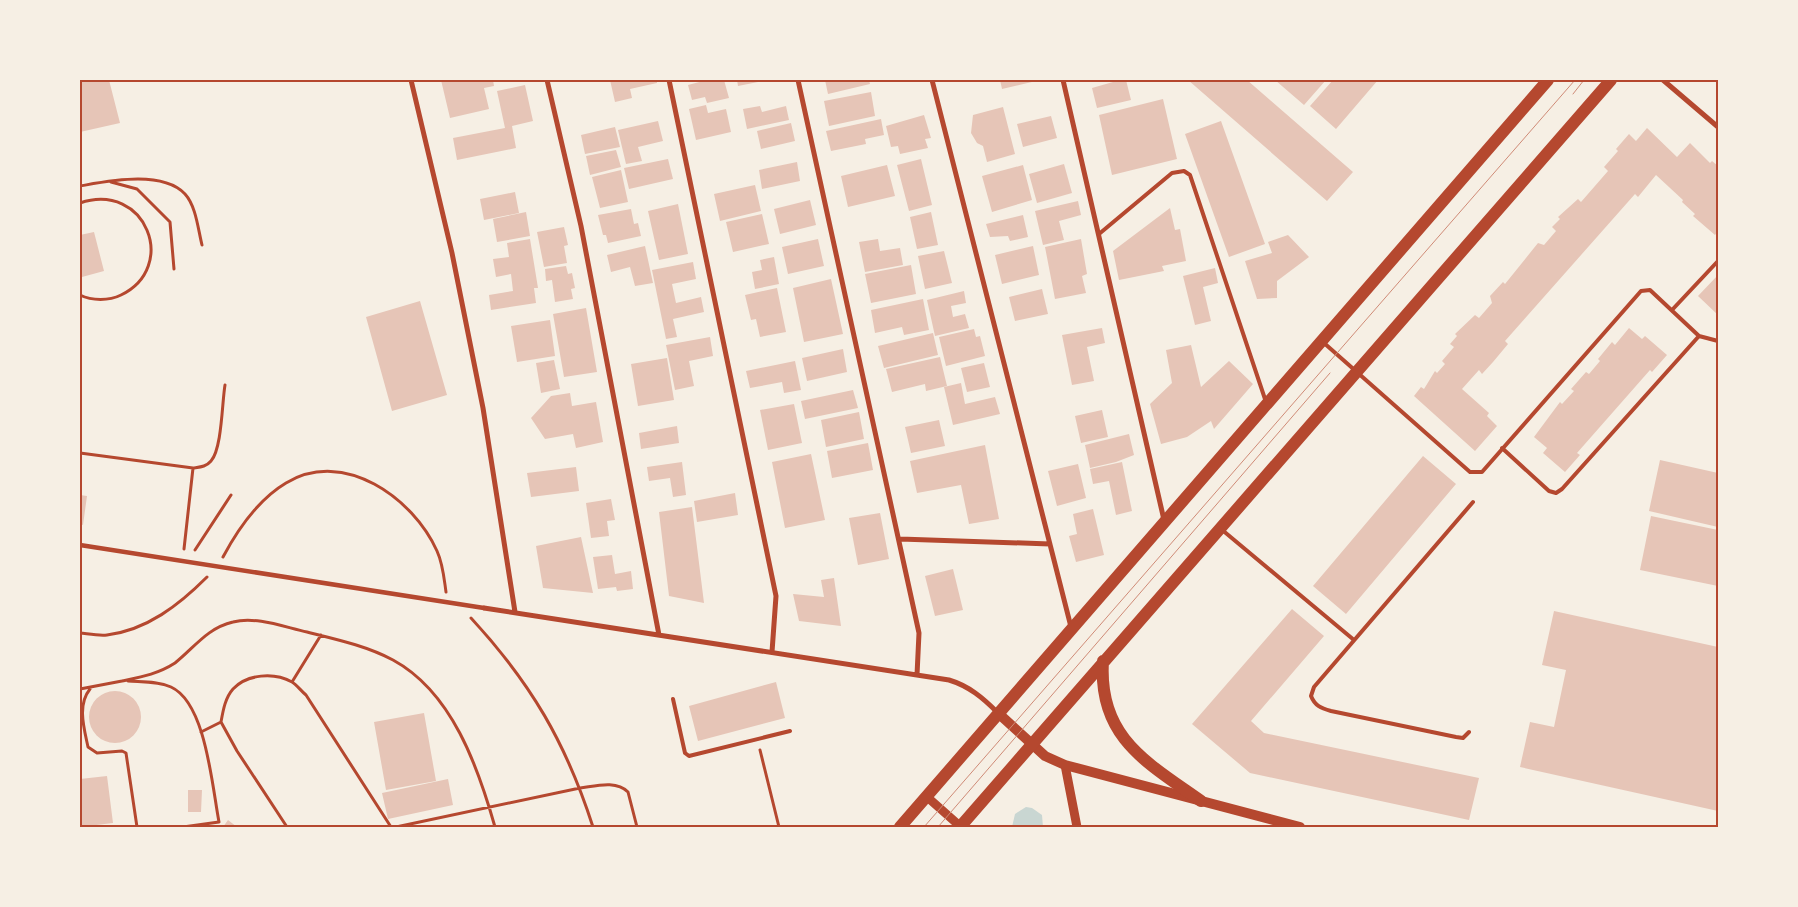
<svg xmlns="http://www.w3.org/2000/svg" width="1798" height="907" viewBox="0 0 1798 907" font-family="'Titillium Web',sans-serif">
  <style>
    .water { fill: #c9d6d2 }
    .building { fill: #e6c5b7 }
    .lines { fill: none; stroke-linecap: round; stroke-linejoin: round }
    .path { stroke: #b5482f; stroke-width: 3 }
    .service { stroke: #b5482f; stroke-width: 4 }
    .pedestrian { stroke: #b5482f; stroke-width: 4.5 }
    .minor { stroke: #b5482f; stroke-width: 5 }
    .tertiary { stroke: #b5482f; stroke-width: 9 }
    .secondary { stroke: #b5482f; stroke-width: 10 }
    .primary { stroke: #b5482f; stroke-width: 12 }
    .tram { stroke: #cf8b77; stroke-width: 1 }
    .neatline { fill: none; stroke: #b5482f; stroke-width: 2 }
  </style>
  <rect width="100%" height="100%" fill="#f6efe4"/>
  <path class="water" d="M1026,807L1032,808L1042,815L1043,827H1012L1015,814Z"/>
  <path class="building" d="M80,80H109L120,123L80,132Z
    M441,80H493L494,86L484,88L489,109L450,118Z
    M610,80H657V83L630,89L632,98L615,102Z
    M707,80H724L729,98L707,103L705,97L692,100L688,85Z
    M737,80H763V81L738,86Z
    M825,80H869L870,84L828,94Z
    M1000,80H1036V81L1002,89Z
    M1120,80H1126L1131,100L1097,108L1092,88Z
    M1188,80H1247L1353,172L1327,201Z
    M1275,80H1326L1304,105Z
    M1333,80H1378L1336,129L1310,106Z
    M525,85L533,121L512,126L516,148L457,160L453,138L505,128L497,91Z
    M871,92L875,116L829,126L824,101Z
    M1163,99L1177,159L1112,175L1099,115Z
    M706,105L708,113L726,109L731,132L696,140L689,109Z
    M760,106L762,112L786,106L789,120L747,129L743,109Z
    M1003,107L1015,154L987,162L983,146L977,143L971,133L973,115Z
    M924,115L931,138L925,139L928,148L900,154L898,146L891,147L886,126Z
    M1051,116L1057,138L1023,147L1017,124Z
    M881,119L884,135L865,139L866,144L831,151L826,131Z
    M658,121L663,141L638,147L642,161L626,164L618,130Z
    M1221,121L1265,244L1229,257L1185,134Z
    M791,123L795,141L761,149L757,131Z
    M615,127L620,147L585,154L581,135Z
    M1647,128L1677,157L1690,143L1710,163L1712,161L1718,166V231L1715,235L1693,216L1695,214L1682,202L1683,200L1656,175L1638,197L1635,194L1505,341L1508,344L1493,362L1482,374L1479,370L1462,389L1489,413L1487,416L1497,426L1475,451L1414,396L1421,387L1424,389L1435,371L1437,373L1445,364L1442,361L1454,347L1450,344L1457,336L1455,334L1475,315L1479,318L1492,303L1490,296L1503,282L1505,284L1538,243L1544,245L1556,231L1552,227L1560,219L1558,217L1578,199L1581,202L1608,171L1604,167L1618,151L1616,149L1629,134L1636,141Z
    M616,150L621,167L590,175L586,156Z
    M668,159L673,179L629,189L624,168Z
    M921,159L932,205L909,211L897,165Z
    M797,162L800,181L762,189L759,170Z
    M1064,164L1072,193L1037,203L1029,174Z
    M887,165L895,196L848,207L841,176Z
    M1023,165L1032,200L992,212L982,176Z
    M621,170L628,202L600,208L592,177Z
    M755,185L761,211L720,221L714,194Z
    M515,192L519,213L484,220L480,199Z
    M810,200L816,225L780,234L774,209Z
    M1078,201L1081,215L1059,221L1064,240L1043,245L1035,211Z
    M678,204L688,254L659,260L648,211Z
    M1170,208L1175,230L1180,229L1186,261L1162,266L1164,271L1119,280L1113,251Z
    M631,209L634,224L638,223L641,236L608,243L606,235H603L598,215Z
    M526,212L530,236L497,242L493,219Z
    M931,212L938,245L917,249L910,217Z
    M762,214L769,244L733,252L726,222Z
    M1023,215L1028,237L1010,241L1008,236L990,237L986,224Z
    M564,227L568,245L564,246L567,263L544,267L537,232Z
    M94,232L104,271L82,277L80,235Z
    M1288,235L1309,257L1277,281V298L1257,299L1245,261L1272,253L1268,242Z
    M530,239L538,288H534L536,303L491,310L489,295L513,291L511,274L496,277L493,259L509,257L507,243Z
    M818,239L824,266L788,274L782,247Z
    M878,239L880,251L900,248L903,265L865,272L859,242Z
    M1081,239L1087,274L1082,276L1086,293L1055,299L1045,247Z
    M645,246L653,283L635,286L630,267L611,272L607,255Z
    M1033,246L1039,275L1002,284L995,255Z
    M944,251L952,283L925,289L918,256Z
    M774,257L779,284L755,289L752,272L762,270L760,260Z
    M693,262L696,279L672,284L676,303L701,297L704,312L673,319L677,337L666,339L652,270Z
    M911,265L916,294L871,303L865,274Z
    M566,266L568,274L572,273L575,288L571,289L573,299L555,302L552,280L546,281L545,269Z
    M1215,268L1218,283L1203,287L1211,321L1195,325L1183,276Z
    M1718,275V315L1698,296Z
    M831,279L843,334L804,342L793,288Z
    M777,288L786,332L760,337L756,319L751,320L745,295Z
    M1042,289L1048,314L1015,321L1009,297Z
    M964,291L966,303L951,306L953,317L965,314L969,328L935,336L927,300Z
    M923,299L929,330L904,335L902,327L875,333L871,310Z
    M420,301L447,395L392,411L366,317Z
    M586,308L597,372L564,377L553,314Z
    M550,320L555,356L517,362L511,326Z
    M1102,328L1105,343L1087,347L1094,381L1072,385L1062,335Z
    M1629,328L1642,339L1645,336L1667,355L1652,372L1650,370L1577,453L1580,455L1565,472L1543,453L1547,448L1534,437L1560,402L1562,404L1574,391L1571,389L1586,372L1589,374L1600,361L1598,359L1612,342L1615,345Z
    M974,329L976,337L980,336L985,356L946,366L939,337Z
    M933,333L938,355L884,368L878,346Z
    M710,337L713,356L689,361L694,386L675,390L666,345Z
    M1191,345L1201,387L1229,361L1253,384L1214,429L1211,421L1187,437L1161,444L1150,404L1172,383L1166,350Z
    M843,349L847,372L807,381L802,358Z
    M940,357L947,386L926,391L925,384L892,392L886,369Z
    M667,358L674,400L638,406L631,364Z
    M554,360L560,389L541,393L536,363Z
    M795,361L801,390L784,393L782,382L750,388L746,371Z
    M984,363L990,387L967,392L961,368Z
    M961,383L965,404L995,397L1000,414L953,425L944,387Z
    M853,390L858,408L805,419L801,401Z
    M570,393L572,406L596,402L603,442L576,448L573,434L545,439L531,418L551,396Z
    M794,404L802,443L768,450L760,410Z
    M1102,410L1108,437L1081,443L1075,416Z
    M859,412L864,439L826,447L821,420Z
    M939,420L945,446L911,453L905,427Z
    M677,426L679,443L641,449L639,433Z
    M1129,434L1134,455L1116,462L1090,468L1085,445Z
    M868,443L873,470L832,478L827,451Z
    M985,445L999,519L969,524L961,485L917,493L910,461Z
    M811,454L825,520L785,528L772,462Z
    M1423,456L1456,484L1346,614L1313,586Z
    M1660,460L1718,473V527L1649,511Z
    M682,462L686,495L673,497L670,478L649,481L647,467Z
    M1122,462L1132,511L1116,515L1109,481L1093,484L1090,469Z
    M1078,464L1086,498L1057,506L1048,471Z
    M576,467L579,491L531,497L527,473Z
    M735,493L738,515L697,522L694,501Z
    M80,495L87,496L83,525L80,524Z
    M611,499L615,520L607,521L609,536L591,538L586,503Z
    M692,507L704,603L669,596L659,512Z
    M1093,509L1104,555L1076,562L1069,536L1077,534L1073,514Z
    M880,513L889,559L858,565L849,518Z
    M1651,516L1718,530V586L1640,570Z
    M581,537L593,593L543,588L536,546Z
    M612,555L615,574L631,571L633,589L617,591L616,587L598,589L593,557Z
    M953,569L963,610L935,616L925,576Z
    M834,578L841,626L799,621L793,594L824,597L821,580Z
    M1292,609L1324,636L1251,721L1264,733L1479,778L1469,820L1250,773L1192,724Z
    M1554,611L1718,647V811L1520,767L1530,722L1554,727L1566,670L1542,665Z
    M776,682L785,718L698,741L689,706Z
    M89 717a26 26 0 1 1 52 0a26 26 0 1 1-52 0Z
    M424,713L436,781L386,790L374,722Z
    M107,776L113,823L80,827V779Z
    M448,779L453,805L388,819L382,793Z
    M188,790H202L201,812H188Z
    M228,820L237,827H223Z"/>
  <g class="lines">
    <path class="path" d="M111,182L137,189L170,222L174,269
      M80,186C109,181 162,170 185,194C196,206 198,229 202,245
      M80,203C146,181 179,267 121,295C109,301 92,301 80,295
      M80,453L193,468C200,467 206,467 211,461C222,449 222,402 225,385
      M184,549L193,468
      M195,550L231,495
      M223,557C238,529 259,499 286,483C344,448 413,498 437,551C443,564 444,578 446,592
      M471,618C531,683 566,743 593,827
      M80,633C89,634 99,636 107,635C147,630 179,605 207,577
      M122,681C141,677 158,674 175,663C194,648 207,628 233,622C256,616 284,627 307,632C335,639 367,646 393,660C452,692 478,767 495,827
      M128,681C142,682 158,681 171,687C206,703 212,786 219,822L183,827
      M292,682L321,635
      M80,689L122,681
      M90,689C77,705 84,728 88,747L97,753L122,751L126,753L137,827
      M201,732L221,722
      M760,750L779,827
      M287,827L237,751L221,722C223,711 225,698 233,689C247,674 274,672 292,682C297,685 301,691 306,695L391,827
      M396,827L580,788C596,786 616,780 628,792L637,827"/>
    <path class="service" d="M1099,234L1172,173L1184,171L1190,175L1266,402
      M1672,310L1718,261
      M1699,336L1718,341
      M1324,343L1470,472H1482L1641,291L1650,290L1699,336L1562,489L1556,493L1549,491L1502,448
      M1221,529L1354,640
      M673,699L685,753L689,756L790,731
      M1469,732L1463,738L1456,737L1331,711C1321,708 1315,706 1311,696L1314,687L1473,502"/>
    <path class="pedestrian" d="M80,545L484,608"/>
    <path class="minor" d="M411,80L452,253L483,408L515,612
      M547,80L581,226L659,635
      M669,80L776,596L772,652
      M798,80L919,633L917,675
      M932,80L1071,627
      M1063,80L1164,520
      M1663,80L1718,127
      M900,539L1050,544
      M484,608L949,680C969,686 983,698 997,712"/>
    <path class="tertiary" d="M1065,765L1077,827
      M926,796L961,827"/>
    <path class="secondary" d="M998,713L1045,756L1065,765L1300,827"/>
    <path class="primary" d="M1103,661C1098,737 1146,762 1201,801
      M900,827L1548,80
      M960,827L1611,80"/>
    <path class="tram" d="M1573,94L1584,80
      M924,827L1575,80
      M938,827L1330,373"/>
  </g>
  <rect width="1798" height="907" fill="none" stroke="#f6efe4" stroke-width="162"/>
  <rect x="81" y="81" width="1636" height="745" class="neatline"/>
</svg>
